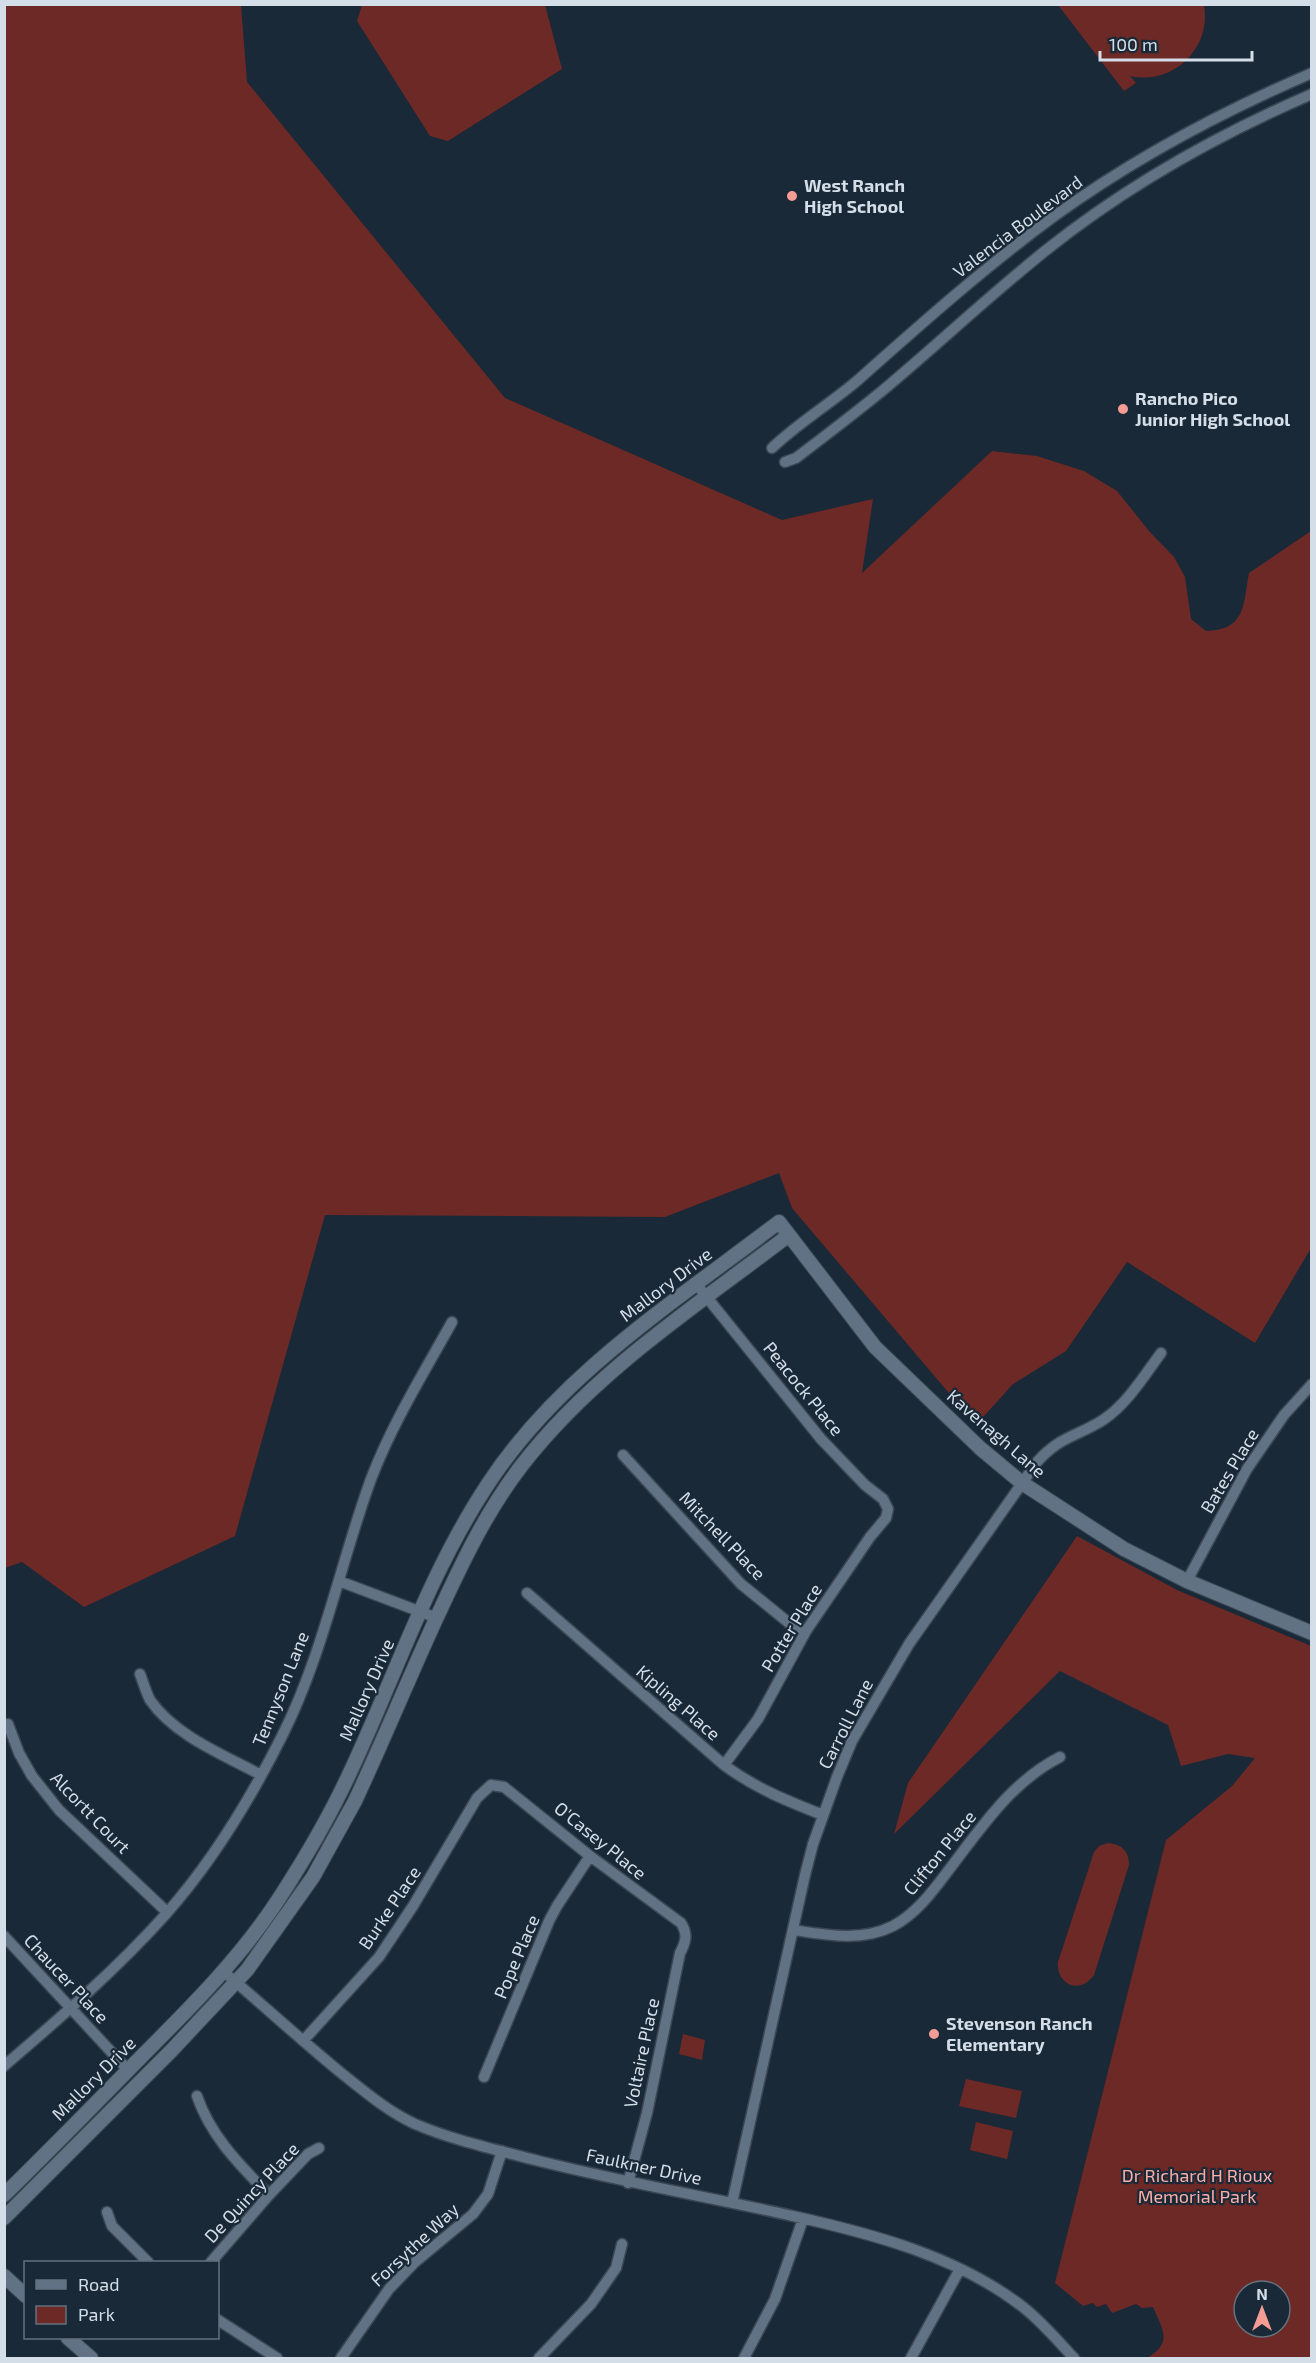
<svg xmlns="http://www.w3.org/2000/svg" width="1316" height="2363" viewBox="0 0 1316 2363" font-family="'Exo 2',sans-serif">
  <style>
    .green { fill: #6d2926; fill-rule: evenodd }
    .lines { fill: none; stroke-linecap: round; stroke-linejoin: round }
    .minor-casing { stroke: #3a4653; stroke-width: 13 }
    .secondary-casing { stroke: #3a4653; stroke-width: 16 }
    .minor { stroke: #607283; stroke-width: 10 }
    .secondary { stroke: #607283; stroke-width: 14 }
    .poi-dot { fill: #f59c94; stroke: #192937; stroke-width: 2 }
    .labels { text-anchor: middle; stroke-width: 4.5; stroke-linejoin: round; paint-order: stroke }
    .poi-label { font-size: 18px; font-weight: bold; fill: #d4dee8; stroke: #192937; text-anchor: start }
    .street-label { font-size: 18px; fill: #d4dee8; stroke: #192937 }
    .park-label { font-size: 18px; fill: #fcaea7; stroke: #192937 }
  </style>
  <rect width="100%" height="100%" fill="#192937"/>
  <path class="green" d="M4,5H241L247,82L505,398L782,520L873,499L862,573L992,451L1037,456L1084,471L1117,491L1149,531L1174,557L1185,577L1191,619L1206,631C1246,630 1243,605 1249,573L1311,531V1248L1255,1343L1127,1262L1066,1351L1013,1384L976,1425L792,1208L779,1173L665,1217L325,1215L235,1536L84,1607L22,1562L5,1568Z
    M362,5H545L562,69L448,141L430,136L357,21Z
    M1058,5H1204C1212,48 1173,86 1130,76L1136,83L1124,91Z
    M1077,1536L1177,1590L1311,1646V2358H1147C1173,2343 1163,2330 1153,2307L1142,2308L1136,2304L1112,2313L1106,2304L1097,2307L1093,2303L1083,2306L1055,2283L1166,1840L1232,1786L1255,1758L1228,1754L1181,1766L1168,1725L1060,1671L894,1834L908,1783ZM1244,2291H1280V2327H1244Z
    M1108,1843C1122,1844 1129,1851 1129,1865L1094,1975C1080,1995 1056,1985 1058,1962L1094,1852L1099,1846Z
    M683,2034L705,2040L702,2060L679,2054Z
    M966,2079L1022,2091L1016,2118L959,2106Z
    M976,2122L1013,2131L1007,2159L970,2150Z"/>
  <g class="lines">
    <g class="minor-casing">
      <path id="minor" d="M772,448C798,423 830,404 858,380C921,324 985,267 1053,217C1133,159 1221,112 1312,73
        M785,462L796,458C825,436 854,414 882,391C937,345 989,296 1045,251C1125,187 1217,135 1312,94
        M697,1285L821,1439L865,1485L883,1499L888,1509L886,1518L870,1537L806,1631L758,1719L724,1765
        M623,1455L741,1584L789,1623L806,1631
        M339,1581L437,1618
        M1187,1581L1247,1469L1284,1415L1312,1384
        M527,1593L724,1765C755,1788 787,1801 823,1815
        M140,1674C143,1682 146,1692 150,1700C175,1736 224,1755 261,1775
        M8,1724L19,1753L32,1776L59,1810L167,1912
        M794,1930C826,1935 862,1942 893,1926C916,1914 933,1891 948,1871C981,1828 1011,1782 1060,1757
        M4,1936L128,2070
        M224,1972C263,2005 301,2040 340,2072C364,2091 387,2111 415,2124C455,2141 498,2150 539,2161C623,2182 708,2197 793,2216C873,2234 957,2256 1023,2307C1042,2322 1058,2341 1074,2358
        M303,2041L379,1957L413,1906L477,1798L491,1785L504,1787L590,1856L681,1923C688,1934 686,1942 680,1953L647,2113L628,2183
        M4,2066C60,2018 117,1969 166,1914C212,1862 251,1798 282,1736C323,1655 340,1564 371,1479C392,1424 423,1374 452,1322
        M484,2077L549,1921L557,1906L590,1856
        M197,2096C211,2137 240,2165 269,2195
        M732,2203L805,1875L813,1844L837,1777L852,1741L909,1644L1037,1462C1060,1436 1076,1437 1103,1420C1127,1404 1144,1376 1161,1353
        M107,2212L112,2226L148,2262
        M211,2262L269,2195L308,2154L319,2148
        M218,2320L277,2358
        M341,2358L389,2289L414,2263L473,2214L488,2194L502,2151
        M539,2358L591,2304L616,2268L622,2244
        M744,2358L775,2299L803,2219
        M911,2358L960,2269"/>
    </g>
    <g class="secondary-casing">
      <path id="secondary" d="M4,2195C51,2149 97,2102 143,2055C192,2006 242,1956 280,1897C304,1860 327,1821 346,1781C393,1683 427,1576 488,1484C560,1374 676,1301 779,1222L875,1347L980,1448L1022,1483L1124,1549L1187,1581L1312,1633
        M4,2218L172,2050L247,1970L313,1877L355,1801C383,1741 408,1680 436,1619C461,1565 485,1513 522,1465C594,1372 696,1306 789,1235
        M4,2276L26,2296
        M68,2338L91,2358"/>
    </g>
    <use href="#minor" class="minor"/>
    <use href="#secondary" class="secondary"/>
  </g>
  <g class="poi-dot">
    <circle cx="792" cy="196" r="6"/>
    <circle cx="1123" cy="409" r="6"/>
    <circle cx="934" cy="2034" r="6"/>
  </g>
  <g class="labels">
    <g class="poi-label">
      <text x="804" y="192">West Ranch<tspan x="804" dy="21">High School</tspan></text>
      <text x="1135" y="405">Rancho Pico<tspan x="1135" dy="21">Junior High School</tspan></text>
      <text x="946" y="2030">Stevenson Ranch<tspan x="946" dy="21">Elementary</tspan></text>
    </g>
    <g class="street-label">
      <text transform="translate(1018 227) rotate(-37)" y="6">Valencia Boulevard</text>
      <text transform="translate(666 1285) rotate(-37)" y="6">Mallory Drive</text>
      <text transform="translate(803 1389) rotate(51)" y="6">Peacock Place</text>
      <text transform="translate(996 1434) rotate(41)" y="6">Kavenagh Lane</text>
      <text transform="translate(1230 1471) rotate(-59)" y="6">Bates Place</text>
      <text transform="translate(722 1536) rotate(46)" y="6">Mitchell Place</text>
      <text transform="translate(792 1628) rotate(-59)" y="6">Potter Place</text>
      <text transform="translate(281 1689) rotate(-68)" y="6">Tennyson Lane</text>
      <text transform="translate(367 1690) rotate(-66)" y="6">Mallory Drive</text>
      <text transform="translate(678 1703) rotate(41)" y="6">Kipling Place</text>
      <text transform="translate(846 1724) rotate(-63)" y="6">Carroll Lane</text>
      <text transform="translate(90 1813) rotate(46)" y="6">Alcortt Court</text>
      <text transform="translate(600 1841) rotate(39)" y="6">O'Casey Place</text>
      <text transform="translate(940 1853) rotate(-51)" y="6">Clifton Place</text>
      <text transform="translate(390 1908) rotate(-56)" y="6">Burke Place</text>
      <text transform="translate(517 1957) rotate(-67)" y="6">Pope Place</text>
      <text transform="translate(66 1979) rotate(47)" y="6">Chaucer Place</text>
      <text transform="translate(642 2053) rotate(-78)" y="6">Voltaire Place</text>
      <text transform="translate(94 2079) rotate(-45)" y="6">Mallory Drive</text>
      <text transform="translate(644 2167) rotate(12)" y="6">Faulkner Drive</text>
      <text transform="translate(252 2193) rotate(-47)" y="6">De Quincy Place</text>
      <text transform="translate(415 2245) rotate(-43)" y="6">Forsythe Way</text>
    </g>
    <g class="park-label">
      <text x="1197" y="2182">Dr Richard H Rioux<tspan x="1197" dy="21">Memorial Park</tspan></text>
    </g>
  </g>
  <rect width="1316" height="2363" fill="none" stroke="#d4dee8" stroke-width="12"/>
  <rect x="24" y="2261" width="195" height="78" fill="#192937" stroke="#64717e" stroke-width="1.5"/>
  <rect x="36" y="2280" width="30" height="9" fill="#607283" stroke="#64717e" stroke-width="1.5"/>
  <text x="78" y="2291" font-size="18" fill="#d4dee8">Road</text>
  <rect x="36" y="2306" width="30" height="18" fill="#6d2926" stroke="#64717e" stroke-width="1.5"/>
  <text x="78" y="2321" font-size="18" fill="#d4dee8">Park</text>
  <g transform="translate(1262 2309)"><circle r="28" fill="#192937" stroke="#64717e" stroke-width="1.5"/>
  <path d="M0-4.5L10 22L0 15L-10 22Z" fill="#f59c94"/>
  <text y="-9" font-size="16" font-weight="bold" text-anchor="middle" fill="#d4dee8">N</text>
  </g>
  <path d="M1100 51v9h152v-9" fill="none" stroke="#d4dee8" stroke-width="3"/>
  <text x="1109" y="51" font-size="18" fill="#d4dee8" stroke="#192937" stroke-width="4.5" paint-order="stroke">100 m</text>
</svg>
